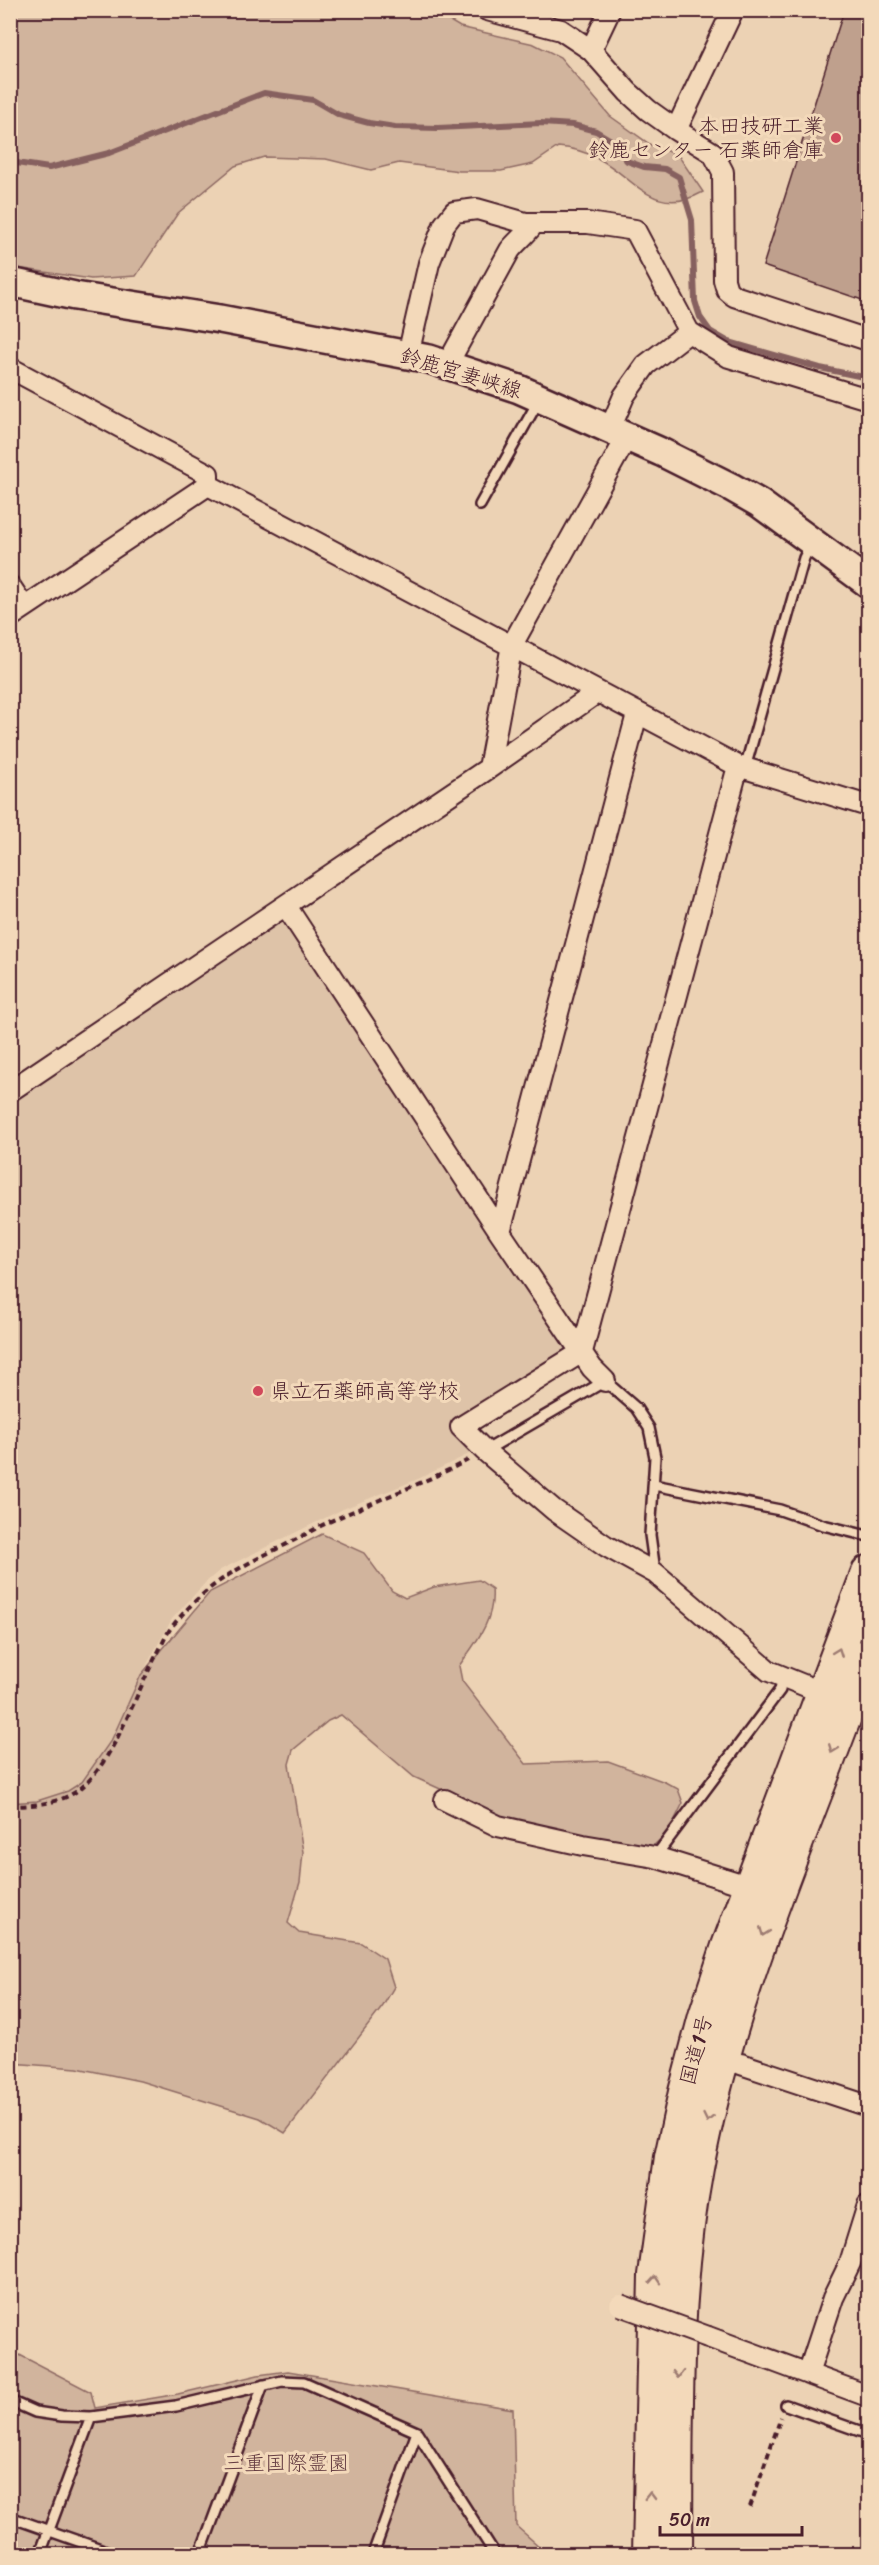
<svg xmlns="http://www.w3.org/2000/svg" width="879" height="2565" viewBox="0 0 879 2565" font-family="Sriracha,'Klee One',sans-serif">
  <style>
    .built { fill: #dec3a8 }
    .green { fill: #d1b49d; stroke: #8e6a64; stroke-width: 1.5 }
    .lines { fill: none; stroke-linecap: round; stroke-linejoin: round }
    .stream { stroke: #86615e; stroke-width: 6 }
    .building { fill: #bfa08d; stroke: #4a1f2b; stroke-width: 1.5 }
    .service-casing { stroke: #4a1f2b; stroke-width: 14 }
    .minor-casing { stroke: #4a1f2b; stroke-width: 24 }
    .secondary-casing { stroke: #4a1f2b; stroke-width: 32 }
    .trunk-casing { stroke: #4a1f2b; stroke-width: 36 }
    .path { stroke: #4a1f2b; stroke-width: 4; stroke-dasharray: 6 4.5; stroke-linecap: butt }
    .service { stroke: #f3d9ba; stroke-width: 9 }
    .minor { stroke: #f3d9ba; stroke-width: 20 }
    .secondary { stroke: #f3d9ba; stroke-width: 27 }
    .trunk { stroke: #f3d9ba; stroke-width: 32 }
    .minor-bridge-casing { stroke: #4a1f2b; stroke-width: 24; stroke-linecap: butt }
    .minor-bridge { stroke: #f3d9ba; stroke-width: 20 }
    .oneway { stroke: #9e7c72 }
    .poi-dot { fill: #d1495b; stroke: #f3d9ba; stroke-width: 2 }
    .labels { text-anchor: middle; stroke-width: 6; stroke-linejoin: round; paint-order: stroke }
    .poi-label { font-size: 21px; fill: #4a1f2b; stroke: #f3d9ba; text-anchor: end }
    .street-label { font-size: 21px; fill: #4a1f2b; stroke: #f3d9ba }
    .park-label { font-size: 21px; fill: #653d42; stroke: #f3d9ba }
  </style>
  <rect width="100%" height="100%" fill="#ecd2b4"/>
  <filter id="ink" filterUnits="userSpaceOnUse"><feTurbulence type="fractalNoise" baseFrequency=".0167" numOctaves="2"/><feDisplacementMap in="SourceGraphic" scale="12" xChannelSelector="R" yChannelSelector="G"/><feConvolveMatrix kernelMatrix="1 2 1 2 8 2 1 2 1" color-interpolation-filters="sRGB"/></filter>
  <g filter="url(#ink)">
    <path class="built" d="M280,923L287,924L565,1347L562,1356L450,1426L472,1447L473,1452L418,1479L343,1509L220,1570L205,1583L172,1619L141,1675L112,1739L82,1782L68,1791L37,1801L11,1803V1102Z"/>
    <path class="green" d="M10,11H433L460,27L534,44L560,57L610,116L651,145L678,155L703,192C654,219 635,178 599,159C586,152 573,148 558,147L533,164L501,171H459L399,163L371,170L326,159L264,157L235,166L178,213L136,276L91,279L11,267Z
      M322,1534L364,1553L392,1591L405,1598L434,1587L479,1580L492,1589C495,1620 476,1642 459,1666L462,1681L526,1764L608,1761L665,1782L678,1789L683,1803L669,1831L651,1848L515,1823L414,1777L341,1715L328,1721L293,1750L289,1764L303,1852L300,1882L288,1923L299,1933L361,1943L385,1959L394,1987L383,2006L285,2133L260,2118L140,2081L77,2068L11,2063L10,1803L37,1801L68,1791L82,1782L112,1739L141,1675L210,1592Z
      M10,2350L91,2392L95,2408L178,2394L258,2375L288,2371L513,2409L516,2526L548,2554H11Z"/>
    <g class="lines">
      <path class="stream" d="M10,162L49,168L109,153L264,93L313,100L339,115L369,123L395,127L438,128L541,123L573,125L596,131L611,140L627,161L644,167L665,169L679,177L692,220L695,301L700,317L710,331L729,342L820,368L868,378"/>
    </g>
    <path class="building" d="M844,10H868V302L763,266Z"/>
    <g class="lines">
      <g class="service-casing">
        <path id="service" d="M480,505L539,400
          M745,768L804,558L811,544
          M485,1451L605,1381L636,1408L649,1428L655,1457L650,1535L655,1571
          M654,1485L780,1510L823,1525L868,1536
          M655,1857L780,1690L783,1678
          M10,2401L35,2412L62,2416L91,2417L176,2406L282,2381L304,2382L417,2432L495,2554
          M786,2405L868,2434
          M10,2517L115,2554
          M40,2554L91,2417
          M200,2554L263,2385
          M373,2554L417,2432"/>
      </g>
      <g class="minor-casing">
        <path id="minor" d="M487,10L561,30L591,50L628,92L648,110L676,130L733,10
          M591,50L610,10
          M676,130L713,153L723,172L724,280L727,290L734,296L868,340
          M408,355L429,263L444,225L454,212L477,209L526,223H588L635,230L689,332L729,357L868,399
          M447,365L510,250C517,241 530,231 534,223
          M10,368L208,474V485
          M610,429L624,396L646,365L689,332
          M208,485L738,766L868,806
          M10,586L24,607
          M10,617L208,485
          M738,766L582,1352L461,1427L485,1451L554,1510L606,1546L655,1573L769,1671L823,1693
          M489,768L512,645L627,437
          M286,906L500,1232L592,1368L605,1381
          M10,1091L489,768L598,692
          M500,1232L637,714
          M445,1800L498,1826L583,1845L655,1857L738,1883
          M741,2064L868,2106
          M708,2337L868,2396
          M808,2374L833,2298L850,2263L868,2205"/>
      </g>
      <g class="secondary-casing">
        <path id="secondary" d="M10,282L75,296L220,319L429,359L519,389L661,452L731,487L759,503L868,583"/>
      </g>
      <g class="trunk-casing">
        <path id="trunk" d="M649,2554L655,2275L671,2157L685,2092L705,2016L728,1946L868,1572
          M676,2554C677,2426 673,2295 697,2168C730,1991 807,1824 868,1655"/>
      </g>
      <path class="path" d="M10,1806C30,1806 55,1804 72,1794C110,1774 135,1694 156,1656C162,1646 166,1633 174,1624C207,1584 237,1568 283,1546C302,1537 320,1525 340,1517C382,1498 427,1482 468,1460
        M750,2507L781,2417"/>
      <use href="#service" class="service"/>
      <use href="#minor" class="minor"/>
      <use href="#secondary" class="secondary"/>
      <use href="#trunk" class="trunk"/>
      <g class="minor-bridge-casing">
        <path id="minor-bridge" d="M620,2305L708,2337"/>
      </g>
      <use href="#minor-bridge" class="minor-bridge"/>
    </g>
    <defs><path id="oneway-chevron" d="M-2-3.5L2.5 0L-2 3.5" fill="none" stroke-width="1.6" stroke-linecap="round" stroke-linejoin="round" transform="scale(1.5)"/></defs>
    <g class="oneway">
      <use href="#oneway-chevron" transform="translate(838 1652) rotate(-69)"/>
      <use href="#oneway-chevron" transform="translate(833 1749) rotate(111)"/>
      <use href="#oneway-chevron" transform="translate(764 1932) rotate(111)"/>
      <use href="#oneway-chevron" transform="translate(708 2118) rotate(102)"/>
      <use href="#oneway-chevron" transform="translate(655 2280) rotate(-86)"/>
      <use href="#oneway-chevron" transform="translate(678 2374) rotate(91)"/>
      <use href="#oneway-chevron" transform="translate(650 2496) rotate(-89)"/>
    </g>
  </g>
  <g class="poi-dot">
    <circle cx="836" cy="138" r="6"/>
    <circle cx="258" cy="1391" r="6"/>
  </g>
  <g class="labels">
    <g class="poi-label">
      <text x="824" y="133">本田技研工業<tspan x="824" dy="24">鈴鹿センター 石薬師倉庫</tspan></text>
      <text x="270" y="1398" text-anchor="start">県立石薬師高等学校</text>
    </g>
    <g class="street-label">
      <text transform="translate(461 373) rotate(17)" y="7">鈴鹿宮妻峡線</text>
      <text transform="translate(696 2050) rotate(-75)" y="7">国道1号</text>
    </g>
    <g class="park-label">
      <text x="286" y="2470">三重国際霊園</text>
    </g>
  </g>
  <rect width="879" height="2565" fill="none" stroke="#f3d9ba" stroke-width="36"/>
  <rect x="18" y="18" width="843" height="2529" fill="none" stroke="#4a1f2b" stroke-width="2" filter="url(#ink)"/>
  <path d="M660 2526v9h142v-9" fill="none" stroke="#4a1f2b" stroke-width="3"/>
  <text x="669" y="2526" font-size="18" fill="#4a1f2b" stroke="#f3d9ba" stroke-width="4.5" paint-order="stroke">50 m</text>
</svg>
